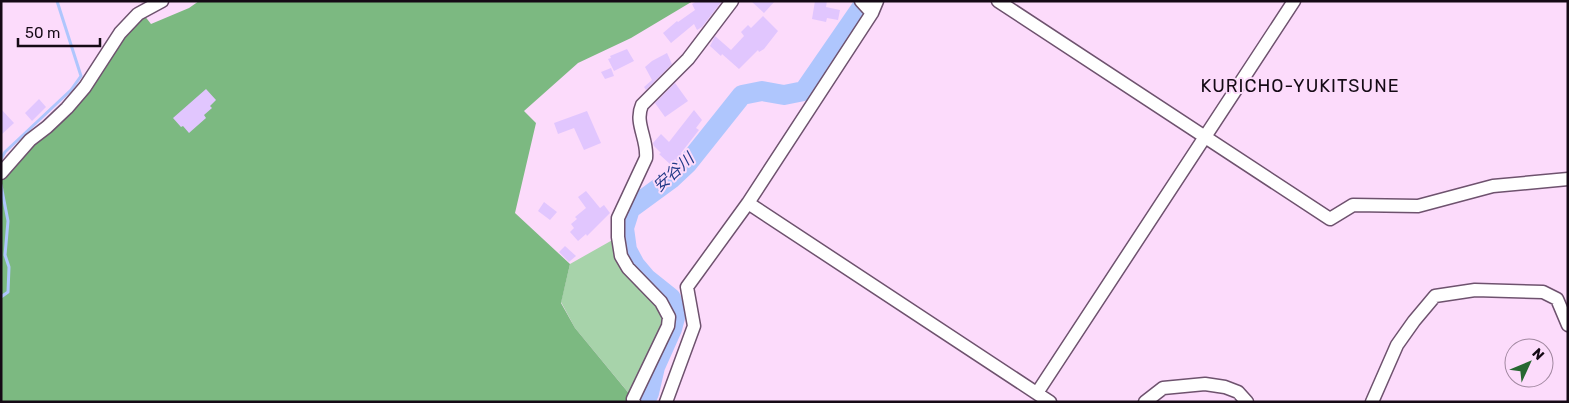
<svg xmlns="http://www.w3.org/2000/svg" width="1569" height="403" viewBox="0 0 1569 403" font-family="Rubik,'Noto Sans JP',sans-serif">
  <style>
    .green { fill: #a7d3aa }
    .forest { fill: #7cb981 }
    .lines { fill: none; stroke-linecap: round; stroke-linejoin: round }
    .stream { stroke: #afc6fd; stroke-width: 3 }
    .river { stroke: #afc6fd; stroke-width: 20 }
    .building { fill: #e1c6fe }
    .minor-casing { stroke: #6e526e; stroke-width: 15 }
    .minor { stroke: #fff; stroke-width: 12 }
    .labels { text-anchor: middle; stroke-width: 4; stroke-linejoin: round; paint-order: stroke }
    .water-label { font-size: 16px; font-style: italic; fill: #223a87; stroke: #fcdbfb }
    .quarter-label { font-size: 18px; letter-spacing: 1px; fill: #150a15; stroke: #fcdbfb }
  </style>
  <rect width="100%" height="100%" fill="#fcdbfb"/>
  <path class="green" d="M616,238L618,255L661,306L666,322L632,397L575,328L561,302L570,264Z"/>
  <path class="forest" d="M199,1H693L631,38L578,63L524,111L536,123L515,213L570,264L561,303L575,328L636,402H1V180L125,31L144,15L151,24L189,8Z"/>
  <g class="lines">
    <path class="stream" d="M1,159L5,152L71,90L81,76L57,1
      M1,185L8,221L5,255L9,267L8,292L1,297"/>
    <path class="river" d="M645,402L649,393L655,367L672,329L676,314L671,298L646,278L635,265L627,250L624,228L630,209L671,179L687,164L742,95L762,91L784,95L804,91L866,1"/>
  </g>
  <path class="building" d="M697,1H722L702,27L697,30L694,24L671,43L663,33L677,21L678,22L695,10L692,4Z
    M751,1H775L764,13Z
    M815,1H827L826,7L840,10L838,20L827,18L826,22L812,19Z
    M763,16L778,31L764,49L759,52L758,50L739,69L722,54L721,56L710,46L715,36L731,50L744,36L741,32L748,25L751,28Z
    M627,49L634,61L614,71L608,59L611,58L610,56Z
    M667,53L672,64L646,90L644,87L652,80L645,67L652,61Z
    M611,68L614,76L605,79L601,72Z
    M675,83L688,101L665,117L655,103Z
    M206,89L216,100L210,106L212,108L204,115L206,118L189,133L183,126L181,127L173,118Z
    M39,99L46,107L32,121L25,113Z
    M1,109L14,123L1,135Z
    M694,110L702,120L696,128L699,130L681,153L684,155L678,162L675,159L671,165L659,154L661,153L654,146L653,143L661,134L669,142Z
    M587,111L601,143L584,150L574,128L558,134L554,123Z
    M586,191L600,208L604,205L610,213L587,236L586,234L578,241L570,232L574,228L571,224L577,219L575,217L586,208L578,197Z
    M544,202L557,212L550,220L538,211Z
    M565,246L576,256L569,262L559,252Z"/>
  <g class="lines">
    <g class="minor-casing">
      <path id="minor" d="M861,1L872,13
        M998,1L1330,219L1353,205L1418,206L1493,186L1568,179
        M1,173L30,140L47,127L67,108L85,87L120,33L138,14L162,1
        M748,203L1050,402
        M1037,393L1294,1
        M634,402L633,399L668,326L669,317L661,302L628,268L621,256L618,237V218L646,158C648,139 634,123 642,105L688,59L732,1
        M666,402L694,326L687,287L748,203L872,13L877,1
        M1145,402L1163,388L1205,384L1225,387L1238,392L1247,402
        M1372,402L1397,345L1414,321L1435,296L1475,290L1543,292L1557,299L1568,325"/>
    </g>
    <use href="#minor" class="minor"/>
  </g>
  <g class="labels">
    <g class="water-label">
      <text transform="translate(673 172) rotate(-42)" y="6">安谷川</text>
    </g>
    <g class="quarter-label">
      <text x="1300" y="92">KURICHO-YUKITSUNE</text>
    </g>
  </g>
  <rect width="1569" height="403" fill="none" stroke="#150a15" stroke-width="5"/>
  <g transform="translate(1529 363) rotate(46)"><circle r="24" fill="#fcdbfb" stroke="#a0879f"/>
  <path d="M0-4L9 19L0 12L-9 19Z" fill="#266731"/>
  <text y="-8" font-size="14" font-weight="bold" text-anchor="middle" fill="#150a15">N</text>
  </g>
  <path d="M18 38v8h82v-8" fill="none" stroke="#150a15" stroke-width="2.5"/>
  <text x="25" y="38" font-size="15" fill="#150a15" stroke="#fcdbfb" stroke-width="4" paint-order="stroke">50 m</text>
</svg>
